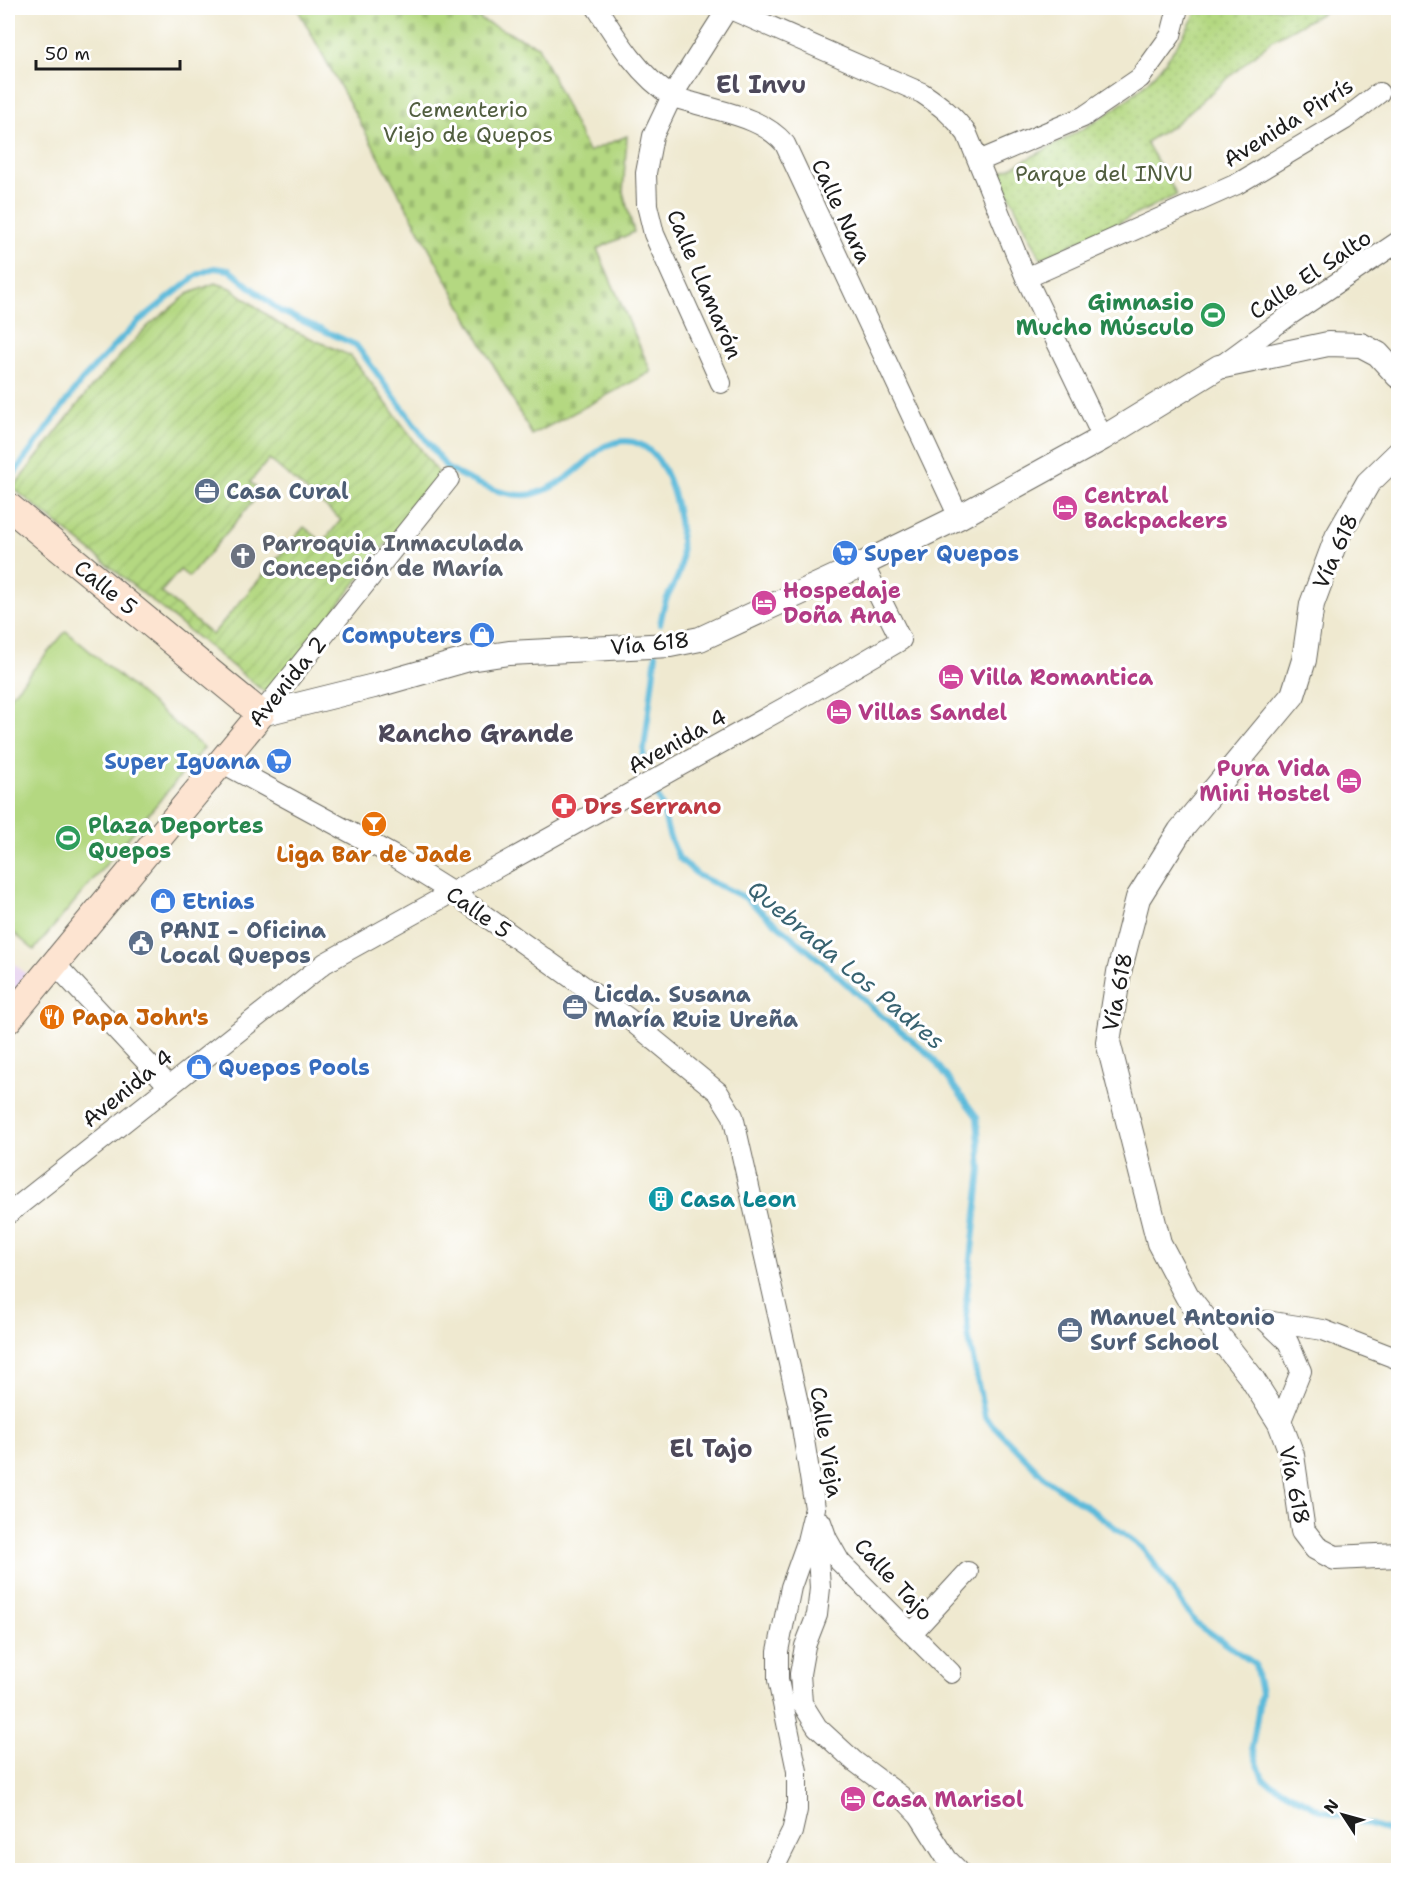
<svg xmlns="http://www.w3.org/2000/svg" width="1406" height="1878" viewBox="0 0 1406 1878" font-family="'Shantell Sans',sans-serif">
  <style>
    .built { fill: #e7d2ef }
    .grass { fill: url(#grass-dots); stroke: #687a4e; stroke-width: 1.5 }
    .cemetery { fill: url(#cemetery-stones); stroke: #687a4e; stroke-width: 1.5 }
    .garden { fill: url(#garden-furrows); stroke: #687a4e; stroke-width: 1.5; fill-rule: evenodd }
    .pitch { fill: #b4d881; stroke: #687a4e; stroke-width: 1.5 }
    .lines { fill: none; stroke-linecap: round; stroke-linejoin: round }
    .stream { stroke: #5bbada; stroke-width: 6 }
    .minor-casing { stroke: #66645b; stroke-width: 22 }
    .tertiary-casing { stroke: #66645b; stroke-width: 26 }
    .secondary-casing { stroke: #66645b; stroke-width: 29 }
    .minor { stroke: #fff; stroke-width: 20 }
    .tertiary { stroke: #fff; stroke-width: 24 }
    .secondary { stroke: #fde4d1; stroke-width: 27 }
    .labels { text-anchor: middle; stroke-width: 6; stroke-linejoin: round; paint-order: stroke }
    .park-label { font-size: 22px; fill: #515e3f; stroke: #fff }
    .street-label { font-size: 22px; fill: #1c1c1c; stroke: #fff }
    .leisure-label { font-size: 22px; font-weight: bold; fill: #27864d; stroke: #fff; text-anchor: end }
    .service-label { font-size: 22px; font-weight: bold; fill: #4e5e75; stroke: #fff; text-anchor: start }
    .hotel-label { font-size: 22px; font-weight: bold; fill: #b23c85; stroke: #fff; text-anchor: start }
    .worship-label { font-size: 22px; font-weight: bold; fill: #5b616d; stroke: #fff; text-anchor: start }
    .shop-label { font-size: 22px; font-weight: bold; fill: #366cbe; stroke: #fff; text-anchor: start }
    .health-label { font-size: 22px; font-weight: bold; fill: #be3a42; stroke: #fff; text-anchor: start }
    .food-label { font-size: 22px; font-weight: bold; fill: #c56008; stroke: #fff }
    .culture-label { font-size: 22px; font-weight: bold; fill: #0d838f; stroke: #fff; text-anchor: start }
    .neighbourhood-label { font-size: 24px; font-weight: bold; fill: #4d495a; stroke: #fff }
    .water-label { font-size: 24px; font-style: italic; fill: #386371; stroke: #fff }
  </style>
  <defs>
    <pattern id="grass-dots" width="8" height="8" patternUnits="userSpaceOnUse" patternTransform="scale(1.5)"><rect width="8" height="8" fill="#b4d881"/><path d="M2 2h.1M6 6h.1" fill="none" stroke="#9ab96f" stroke-width="1.8" stroke-linecap="round"/></pattern>
    <pattern id="cemetery-stones" width="16" height="16" patternUnits="userSpaceOnUse" patternTransform="scale(1.5)"><rect width="16" height="16" fill="#b4d881"/><path d="M2 7V4a2 2 0 0 1 4 0v3zM10 15v-3a2 2 0 0 1 4 0v3z" fill="#9ab96f"/></pattern>
    <pattern id="garden-furrows" width="10" height="10" patternUnits="userSpaceOnUse" patternTransform="scale(1.5)"><rect width="10" height="10" fill="#b4d881"/><path d="M-1 1l2-2M0 10L10 0M9 11l2-2" fill="none" stroke="#9ab96f"/></pattern>
  </defs>
  <rect width="100%" height="100%" fill="#fff"/>
  <filter id="ink" filterUnits="userSpaceOnUse"><feTurbulence type="fractalNoise" baseFrequency=".0167" numOctaves="2"/><feDisplacementMap in="SourceGraphic" scale="12" xChannelSelector="R" yChannelSelector="G"/><feConvolveMatrix kernelMatrix="1 2 1 2 8 2 1 2 1" color-interpolation-filters="sRGB"/></filter>
  <filter id="wash" filterUnits="userSpaceOnUse"><feTurbulence type="fractalNoise" baseFrequency=".008" numOctaves="4" result="noise"/><feDisplacementMap in="SourceGraphic" scale="24" xChannelSelector="R" yChannelSelector="G"/><feGaussianBlur stdDeviation="1.35" result="paint"/><feColorMatrix in="noise" values="0 0 0 0 0 0 0 0 0 0 0 0 0 0 0 0 0 1.4 0 .05"/><feComposite in="paint" operator="in"/></filter>
  <g filter="url(#wash)">
    <rect width="100%" height="100%" fill="#efe9d0"/>
    <path class="built" d="M8,958L27,975L8,998Z"/>
    <path class="grass" d="M1199,8H1331L1272,40L1174,125L1146,142L1177,195L1041,259L999,174C1050,146 1113,119 1153,76C1169,59 1188,28 1199,8Z"/>
    <path class="cemetery" d="M297,8H474L481,20L538,46L588,152L627,136L623,192L634,232L597,249L651,372L532,435Z"/>
    <path class="garden" d="M215,283L231,288L279,324L351,356L440,475L268,695L13,488L93,385L148,326L188,294ZM269,459L341,520L323,542L304,527L212,635L161,592L180,570L189,577L261,492L250,482Z"/>
    <path class="pitch" d="M66,631L204,748L34,950L8,928V699Z"/>
    <g class="lines">
      <path class="stream" d="M8,482L82,380L117,343L139,321L197,275L214,268L229,270L280,311L356,345L447,468C468,480 508,500 533,494C554,489 571,476 587,461C593,456 600,447 608,445C613,443 621,441 626,441C673,443 684,529 681,564C680,577 672,587 667,598C663,606 662,616 660,624
        M643,758L656,654
        M653,786L662,807L669,835L679,858L699,876L744,897L827,966L877,1012L931,1056L977,1117L981,1170L966,1303L968,1335L985,1417L1047,1480L1093,1511L1144,1549L1195,1622L1255,1664L1261,1693L1252,1748L1263,1779L1320,1810L1398,1834"/>
    </g>
  </g>
  <g filter="url(#ink)">
    <g class="lines">
      <g class="minor-casing">
        <path id="minor" d="M597,8C616,38 640,77 672,96C678,99 687,101 694,103C726,113 763,118 785,144L959,517
          M728,8L922,93C940,105 954,116 967,134L1026,278L1103,438
          M979,161L1083,117L1140,78L1171,35L1178,8
          M1026,278L1237,184L1344,120L1379,93
          M1222,365L1291,314L1398,242
          M721,383L654,234L647,205L646,173L653,136L672,96L728,8
          M261,714L449,479
          M221,762L394,856L453,893L629,1019L718,1092L733,1116L798,1403L815,1508L806,1545L791,1587L778,1651V1680L797,1771V1810L792,1832L773,1870
          M55,964L169,1086
          M8,1214L325,963L791,704L901,640L863,564
          M1280,1423L1301,1371L1288,1342L1266,1321L1323,1330L1398,1359
          M821,1522L827,1539L840,1562L951,1673
          M816,1526L820,1588L817,1615L805,1646L800,1674L802,1703L817,1727L854,1761L901,1796L919,1815L947,1859L958,1870
          M912,1633L968,1572"/>
      </g>
      <g class="tertiary-casing">
        <path id="tertiary" d="M1398,454L1368,483L1337,537L1312,604L1304,660L1293,695L1180,831L1138,898L1119,972L1108,1042L1159,1243L1187,1296L1251,1377L1280,1423L1292,1455L1303,1531L1316,1548L1335,1558L1398,1555
          M261,714L374,686L469,659L509,653L670,645L700,639L863,564L959,517L1103,438L1219,367L1328,344L1361,345L1378,354L1398,376"/>
      </g>
      <g class="secondary-casing">
        <path id="secondary" d="M8,506L261,714L8,1020"/>
      </g>
      <use href="#minor" class="minor"/>
      <use href="#tertiary" class="tertiary"/>
      <use href="#secondary" class="secondary"/>
    </g>
  </g>
  <defs>
    <g id="stadium-disc" transform="scale(1.35)"><circle r="9.5" fill="#2e9e5b" stroke="#fff"/><path d="M0-5a6.5 5 0 1 0 0 10a6.5 5 0 1 0 0-10ZM-3.5-1.8h7v3.6h-7Z" fill="#fff"/></g>
    <g id="office-disc" transform="scale(1.35)"><circle r="9.5" fill="#5c6f8a" stroke="#fff"/><path d="M-6-3h4V-5.5h4V-3h4V5H-6ZM-1-4.5V-3h2v-1.5ZM-6 0V1H6V0Z" fill="#fff"/></g>
    <g id="hotel-disc" transform="scale(1.35)"><circle r="9.5" fill="#d1479c" stroke="#fff"/><path d="M-6-4.5h1.5V1H6V5H4.5V3h-9V5H-6ZM-4 0a1.8 1.8 0 1 1 3.6 0ZM.5 0V-2.5h3Q6-2.5 6 0Z" fill="#fff"/></g>
    <g id="supermarket-disc" transform="scale(1.35)"><circle r="9.5" fill="#3f7fe0" stroke="#fff"/><path d="M-6-5.5h2.5l.6 2H6L4.5 2H-2.5L-4.4-4H-6ZM-1.5 3.2a1.3 1.3 0 1 0 .1 0ZM3 3.2a1.3 1.3 0 1 0 .1 0Z" fill="#fff"/></g>
    <g id="church-disc" transform="scale(1.35)"><circle r="9.5" fill="#6b7280" stroke="#fff"/><path d="M-1.2-6h2.4v3.5h3.3v2.4h-3.3V6h-2.4V-.1h-3.3v-2.4h3.3Z" fill="#fff"/></g>
    <g id="shop-disc" transform="scale(1.35)"><circle r="9.5" fill="#3f7fe0" stroke="#fff"/><path d="M-5-2.5h2.3a2.7 3.5 0 0 1 5.4 0H5L5.5 6h-11ZM-1.5-2.5h3a1.5 2.3 0 0 0-3 0Z" fill="#fff"/></g>
    <g id="pharmacy-disc" transform="scale(1.35)"><circle r="9.5" fill="#e0444e" stroke="#fff"/><path d="M-2-6h4v4h4v4h-4v4h-4v-4h-4v-4h4Z" fill="#fff"/></g>
    <g id="bar-disc" transform="scale(1.35)"><circle r="9.5" fill="#e8710a" stroke="#fff"/><path d="M-6-5H6L.8 .8V4.5H3.5V6h-7V4.5H-.8V.8Z" fill="#fff"/></g>
    <g id="civic-disc" transform="scale(1.35)"><circle r="9.5" fill="#5c6f8a" stroke="#fff"/><path d="M-.6-6.5H3V-4.5H.6V-3L4-1V1h2V6H-6V1h2V-1L-.6-3ZM-1.2 2.5V6h2.4V2.5Z" fill="#fff"/></g>
    <g id="restaurant-disc" transform="scale(1.35)"><circle r="9.5" fill="#e8710a" stroke="#fff"/><path d="M-5-6h1v4h1v-4h1v4h1v-4h1v5L-1.5 .5V6h-2V.5L-5-1ZM5-6V6H3V1.5H1.5Q1.5-4 5-6Z" fill="#fff"/></g>
    <g id="building-disc" transform="scale(1.35)"><circle r="9.5" fill="#0f9aa8" stroke="#fff"/><path d="M-4-6H4V6H1V3H-1V6H-4ZM-2.5-4.3h1.7v1.8h-1.7ZM.8-4.3h1.7v1.8H.8ZM-2.5-1h1.7V.8h-1.7ZM.8-1h1.7V.8H.8Z" fill="#fff"/></g>
  </defs>
  <g fill-rule="evenodd">
    <use href="#stadium-disc" x="1213" y="315"/>
    <use href="#office-disc" x="207" y="491"/>
    <use href="#hotel-disc" x="1065" y="508"/>
    <use href="#supermarket-disc" x="845" y="553"/>
    <use href="#church-disc" x="243" y="556"/>
    <use href="#hotel-disc" x="764" y="603"/>
    <use href="#shop-disc" x="482" y="635"/>
    <use href="#hotel-disc" x="951" y="677"/>
    <use href="#hotel-disc" x="839" y="712"/>
    <use href="#supermarket-disc" x="279" y="761"/>
    <use href="#hotel-disc" x="1349" y="781"/>
    <use href="#pharmacy-disc" x="564" y="806"/>
    <use href="#bar-disc" x="374" y="824"/>
    <use href="#stadium-disc" x="68" y="838"/>
    <use href="#shop-disc" x="163" y="901"/>
    <use href="#civic-disc" x="141" y="943"/>
    <use href="#office-disc" x="575" y="1007"/>
    <use href="#restaurant-disc" x="52" y="1017"/>
    <use href="#shop-disc" x="199" y="1067"/>
    <use href="#building-disc" x="661" y="1199"/>
    <use href="#office-disc" x="1070" y="1330"/>
    <use href="#hotel-disc" x="853" y="1799"/>
  </g>
  <g class="labels">
    <g class="park-label">
      <text x="468" y="117">Cementerio<tspan x="468" dy="25">Viejo de Quepos</tspan></text>
      <text x="1104" y="181">Parque del INVU</text>
    </g>
    <g class="street-label">
      <text transform="translate(1288 122) rotate(-32)" y="8">Avenida Pirrís</text>
      <text transform="translate(842 211) rotate(65)" y="8">Calle Nara</text>
      <text transform="translate(1310 274) rotate(-34)" y="8">Calle El Salto</text>
      <text transform="translate(705 284) rotate(67)" y="8">Calle Llamarón</text>
      <text transform="translate(1335 551) rotate(-66)" y="8">Vía 618</text>
      <text transform="translate(106 587) rotate(39)" y="8">Calle 5</text>
      <text transform="translate(650 643) rotate(-6)" y="8">Vía 618</text>
      <text transform="translate(287 681) rotate(-51)" y="8">Avenida 2</text>
      <text transform="translate(677 741) rotate(-29)" y="8">Avenida 4</text>
      <text transform="translate(479 912) rotate(35)" y="8">Calle 5</text>
      <text transform="translate(1117 992) rotate(-79)" y="8">Vía 618</text>
      <text transform="translate(127 1088) rotate(-39)" y="8">Avenida 4</text>
      <text transform="translate(827 1442) rotate(81)" y="8">Calle Vieja</text>
      <text transform="translate(1295 1485) rotate(78)" y="8">Vía 618</text>
      <text transform="translate(894 1579) rotate(47)" y="8">Calle Tajo</text>
    </g>
    <g class="leisure-label">
      <text x="1194" y="310">Gimnasio<tspan x="1194" dy="25">Mucho Músculo</tspan></text>
      <text x="88" y="833" text-anchor="start">Plaza Deportes<tspan x="88" dy="25">Quepos</tspan></text>
    </g>
    <g class="service-label">
      <text x="226" y="499">Casa Cural</text>
      <text x="160" y="938">PANI - Oficina<tspan x="160" dy="25">Local Quepos</tspan></text>
      <text x="594" y="1002">Licda. Susana<tspan x="594" dy="25">María Ruiz Ureña</tspan></text>
      <text x="1090" y="1325">Manuel Antonio<tspan x="1090" dy="25">Surf School</tspan></text>
    </g>
    <g class="hotel-label">
      <text x="1084" y="503">Central<tspan x="1084" dy="25">Backpackers</tspan></text>
      <text x="783" y="598">Hospedaje<tspan x="783" dy="25">Doña Ana</tspan></text>
      <text x="970" y="685">Villa Romantica</text>
      <text x="858" y="720">Villas Sandel</text>
      <text x="1330" y="776" text-anchor="end">Pura Vida<tspan x="1330" dy="25">Mini Hostel</tspan></text>
      <text x="872" y="1807">Casa Marisol</text>
    </g>
    <g class="worship-label">
      <text x="262" y="551">Parroquia Inmaculada<tspan x="262" dy="25">Concepción de María</tspan></text>
    </g>
    <g class="shop-label">
      <text x="864" y="561">Super Quepos</text>
      <text x="462" y="643" text-anchor="end">Computers</text>
      <text x="260" y="769" text-anchor="end">Super Iguana</text>
      <text x="182" y="909">Etnias</text>
      <text x="218" y="1075">Quepos Pools</text>
    </g>
    <g class="health-label">
      <text x="584" y="814">Drs Serrano</text>
    </g>
    <g class="food-label">
      <text x="374" y="862">Liga Bar de Jade</text>
      <text x="72" y="1025" text-anchor="start">Papa John's</text>
    </g>
    <g class="culture-label">
      <text x="680" y="1207">Casa Leon</text>
    </g>
    <g class="neighbourhood-label">
      <text x="761" y="93">El Invu</text>
      <text x="476" y="742">Rancho Grande</text>
      <text x="711" y="1457">El Tajo</text>
    </g>
    <g class="water-label">
      <text transform="translate(846 965) rotate(40)" y="8">Quebrada Los Padres</text>
    </g>
  </g>
  <rect width="1406" height="1878" fill="none" stroke="#fff" stroke-width="30"/>
  <g transform="translate(1343 1815) rotate(306)" stroke="#ffffff" stroke-width="4.5" paint-order="stroke">
  <path d="M0-4.5L10 22L0 15L-10 22Z" fill="#1c1c1c"/>
  <text y="-9" font-size="16" font-weight="bold" text-anchor="middle" fill="#1c1c1c">N</text>
  </g>
  <path d="M36 60v9h144v-9" fill="none" stroke="#1c1c1c" stroke-width="3"/>
  <text x="45" y="60" font-size="18" fill="#1c1c1c" stroke="#ffffff" stroke-width="4.5" paint-order="stroke">50 m</text>
</svg>
